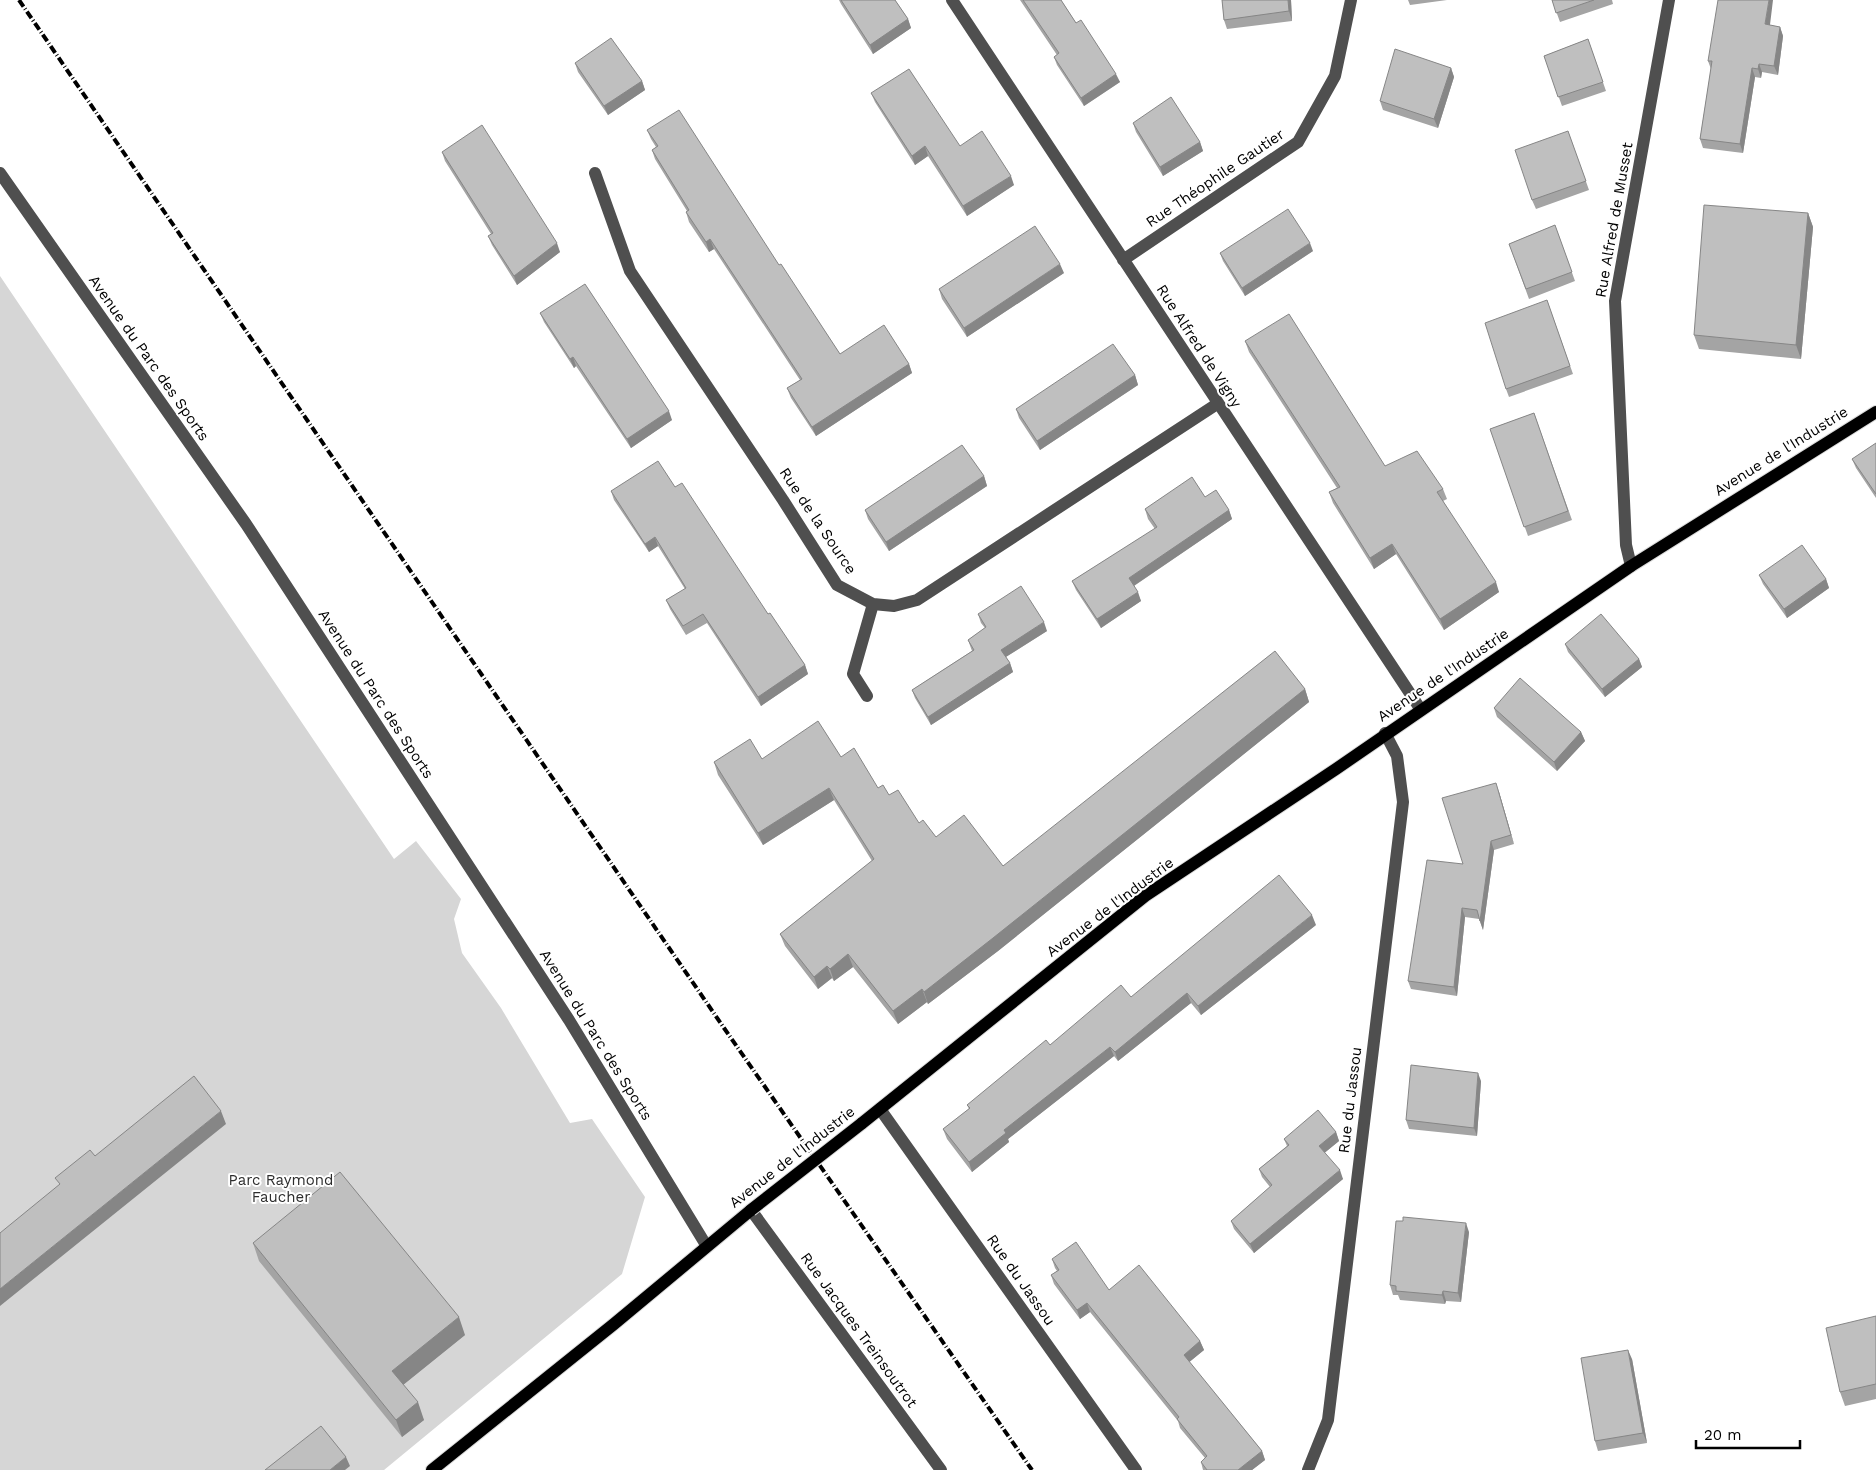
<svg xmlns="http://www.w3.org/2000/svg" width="1876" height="1470" viewBox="0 0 1876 1470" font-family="'Work Sans',sans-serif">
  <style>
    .green { fill: #d6d6d6 }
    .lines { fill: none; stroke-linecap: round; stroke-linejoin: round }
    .major-casing { stroke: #dbdbdb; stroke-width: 14 }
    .minor { stroke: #4f4f4f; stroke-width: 12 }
    .major { stroke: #000; stroke-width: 12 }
    .rail { stroke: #000; stroke-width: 4; stroke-dasharray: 8 2.5 1 2.5; stroke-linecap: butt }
    .major-bridge-casing { stroke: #dbdbdb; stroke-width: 14; stroke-linecap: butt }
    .major-bridge { stroke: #000; stroke-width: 12 }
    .wall { fill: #a4a4a4 }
    .shaded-wall { fill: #868686 }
    .building { fill: #bfbfbf; stroke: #868686 }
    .labels { text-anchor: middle; stroke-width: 4; stroke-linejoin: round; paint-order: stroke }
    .street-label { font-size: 15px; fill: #000; stroke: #fff }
    .park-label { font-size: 15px; fill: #2d2d2d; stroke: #fff }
  </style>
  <rect width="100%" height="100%" fill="#fff"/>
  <path class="green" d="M0,276L394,859L416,841L461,899L454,919L462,953L501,1008L570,1123L592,1119L645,1197L622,1274L384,1470H0Z"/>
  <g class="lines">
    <g class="major-casing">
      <path id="major" d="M861,1124L1145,896L1336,769L1631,566L1876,412
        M432,1470L614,1324L751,1210"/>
    </g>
    <path class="minor" d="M952,0L1421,710
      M0,173L246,524L569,1020L706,1245
      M595,173L630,271L783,500L837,585L873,604L894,606L917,600L1217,404
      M1123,260L1298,142L1335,76L1351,0
      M1631,566L1626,545L1615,301L1669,0
      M867,696L853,674L873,604
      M880,1109L1136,1470
      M751,1210L941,1470
      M1308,1470L1328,1420L1403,802L1397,756L1385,733"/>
    <use href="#major" class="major"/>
    <path class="rail" d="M19,0L724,1028L1032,1470"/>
    <g class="major-bridge-casing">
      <path id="major-bridge" d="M751,1210L861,1124"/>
    </g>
    <use href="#major-bridge" class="major-bridge"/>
  </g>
  <path class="wall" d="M839,0H895L908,19L911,28L873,54L841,4Z
    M1020,0H1061L1076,23L1120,82L1084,106L1057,65L1054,57L1057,55Z
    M1222,0H1291L1292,21L1227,29L1224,20Z
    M1408,0H1447L1410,5Z
    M1552,0H1612L1613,4L1560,22Z
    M1770,25L1780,27L1783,36L1778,75L1762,72L1761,78L1755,77L1743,153L1703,148L1700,139L1711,69L1708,61Z
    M1588,39L1606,91L1562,106L1544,56Z
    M575,63L642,81L645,90L608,115L578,72Z
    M1451,68L1454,77L1438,128L1383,110L1380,101Z
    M871,93L960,146L1014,185L967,216L928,156L915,165L875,102Z
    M1133,123L1200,142L1203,151L1163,176L1136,132Z
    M647,130L779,265L840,354L909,364L912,373L816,436L791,398L787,388L800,380L714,249L709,252L689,222L686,212L687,211L655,159L652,150L656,147L651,139Z
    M1568,131L1589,190L1536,209L1532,200Z
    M442,152L560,252L517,285L492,245L488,236L491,234L445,161Z
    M1808,213L1813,227L1801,359L1699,349L1694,335Z
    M1555,225L1575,281L1529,299L1509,244Z
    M1313,251L1245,296L1223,261L1220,253Z
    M1064,273L967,337L942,299L939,289Z
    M1547,300L1573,374L1509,397L1506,389Z
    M540,313L672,420L631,448L576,366L574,368L544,322Z
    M1245,341L1385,466L1443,489L1447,499L1443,501L1499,592L1444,630L1396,554L1374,569L1333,503L1329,492L1337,488L1249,352Z
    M1135,375L1138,385L1040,450L1019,418L1016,409Z
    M1534,413L1572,520L1528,536L1490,429Z
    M1876,443V498L1856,468L1852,459Z
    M984,476L987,486L889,551L868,519L865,510Z
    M675,487L805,665L808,674L761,706L707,623L686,635L670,609L666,600L685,589L658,546L649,552L614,500L611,491Z
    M1205,497L1229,510L1232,519L1134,586L1141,601L1101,628L1076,590L1072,581L1155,529L1148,519L1145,509Z
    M1759,575L1826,579L1829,588L1787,618L1763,584Z
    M978,614L1047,631L1006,657L1010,663L1013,672L931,725L915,698L912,690L972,651L968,640L985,628L981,623Z
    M1565,644L1639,659L1642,667L1605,697L1568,652Z
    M1305,689L1309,702L998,951L928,1004L927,1002L898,1024L853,967L834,981L832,978L818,989L785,946L780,934L872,861L834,800L763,845L718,775L714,762L762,759L841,757L878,788L889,795L919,823L936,837L1003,866Z
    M1494,708L1581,732L1585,741L1557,771L1497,717Z
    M1499,792L1514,844L1494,850L1483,930L1479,919L1465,917L1457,996L1411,989L1408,981L1463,864Z
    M1316,925L1201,1015L1191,1003L1118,1061L1114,1056L1008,1139L1009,1142L972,1172L947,1139L943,1129L969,1109L967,1105L1050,1045L1131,997Z
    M1481,1081L1477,1136L1409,1129L1406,1120Z
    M1336,1132L1339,1141L1324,1153L1343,1179L1254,1253L1234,1229L1231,1221L1270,1187L1262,1177L1259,1169L1287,1146L1284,1139Z
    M1469,1232L1461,1302L1446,1301L1445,1304L1400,1300L1398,1295H1393L1390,1285Z
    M253,1243L465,1335L403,1385L424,1420L402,1437L259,1261Z
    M1052,1259L1200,1341L1204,1350L1189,1362L1262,1451L1265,1460L1252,1470H1203L1201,1462L1205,1458L1180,1428L1178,1421L1090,1312L1080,1319L1054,1284L1051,1275L1057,1271L1055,1268Z
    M1876,1316V1399L1845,1406L1840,1392Z
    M1632,1359L1647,1443L1598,1451L1595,1441Z"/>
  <path class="shaded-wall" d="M1288,0H1291L1292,21L1289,11Z
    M1769,0H1773L1769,33L1765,24Z
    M908,19L911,28L873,54L870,45Z
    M1780,27L1783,36L1778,75L1774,66Z
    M1759,64L1762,72L1761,78L1758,69Z
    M1451,68L1454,77L1438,128L1434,119Z
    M1752,68L1755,77L1743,153L1740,144Z
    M1116,74L1120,82L1084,106L1081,98Z
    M642,81L645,90L608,115L604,106Z
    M1200,142L1203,151L1163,176L1160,167Z
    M925,146L928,156L915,165L912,156Z
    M1011,176L1014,185L967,216L963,206Z
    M1808,213L1813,227L1801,359L1796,345Z
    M710,239L714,249L709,252L706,242Z
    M557,243L560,252L517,285L514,276Z
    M1310,243L1313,251L1245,296L1242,288Z
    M1060,264L1064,273L967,337L964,328Z
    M573,357L576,366L574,368L570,359Z
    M909,364L912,373L816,436L812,427Z
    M1135,375L1138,385L1040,450L1037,441Z
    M669,411L672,420L631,448L627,439Z
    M984,476L987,486L889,551L886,542Z
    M1229,510L1232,519L1132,587L1129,578Z
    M655,537L658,546L649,552L645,544Z
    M1392,544L1396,554L1374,569L1370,558Z
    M1826,579L1829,588L1787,618L1784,609Z
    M1496,582L1499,592L1444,630L1440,619Z
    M1138,592L1141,601L1101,628L1097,619Z
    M1044,622L1047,631L1004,658L1001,650Z
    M1639,659L1642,667L1605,697L1602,689Z
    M1010,663L1013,672L931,725L928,717Z
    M805,665L808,674L761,706L758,697Z
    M1305,689L1309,702L998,951L928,1004L924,992Z
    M1581,732L1585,741L1557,771L1554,762Z
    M1496,783L1499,792L1514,844L1511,835Z
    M829,788L834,800L763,845L758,833Z
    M1491,841L1494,850L1483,930L1480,921Z
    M1462,908L1465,917L1457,996L1454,987Z
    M1312,915L1316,925L1201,1015L1198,1006Z
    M848,954L853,967L834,981L830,969Z
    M827,966L832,978L818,989L814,977Z
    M922,989L927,1002L898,1024L893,1011Z
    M1187,993L1191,1003L1118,1061L1115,1052Z
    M1110,1047L1114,1056L1008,1139L1009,1142L972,1172L969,1162L1004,1130Z
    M1478,1073L1481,1081L1477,1136L1474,1128Z
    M221,1111L226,1124L0,1306V1289Z
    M1336,1132L1339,1141L1322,1155L1319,1146Z
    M1340,1170L1343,1179L1254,1253L1250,1244Z
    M1466,1223L1469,1232L1461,1302L1458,1293Z
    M1443,1291L1446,1301L1445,1304L1442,1295Z
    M1087,1303L1090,1312L1080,1319L1077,1310Z
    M459,1317L465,1335L398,1389L392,1371Z
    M1200,1341L1204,1350L1187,1364L1184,1355Z
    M1628,1350L1632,1359L1647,1443L1643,1433Z
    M418,1402L424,1420L402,1437L396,1420Z
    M1262,1451L1265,1460L1252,1470H1238Z
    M346,1457L350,1466L345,1470H330Z"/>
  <path class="building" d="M841,0H895L908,19L870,45Z
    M1023,0H1061L1076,23L1081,20L1116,74L1081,98L1054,57L1059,53Z
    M1222,0H1288L1289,11L1224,20Z
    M1552,0H1594L1556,13Z
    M1718,0H1769L1765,24L1780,27L1774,66L1759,64L1758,69L1752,68L1740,144L1700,139L1712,61H1708Z
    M611,38L642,81L604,106L575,63Z
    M1588,39L1603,82L1558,97L1544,56Z
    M1395,49L1451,68L1434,119L1380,101Z
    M909,69L960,146L982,131L1011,176L963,206L925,146L912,156L871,93Z
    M1171,97L1200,142L1160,167L1133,123Z
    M679,110L779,265L781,264L840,354L884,325L909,364L812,427L787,388L802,379L710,239L706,242L686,212L689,210L652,150L658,146L647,130Z
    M482,125L557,243L514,276L488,236L493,233L442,152Z
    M1568,131L1586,181L1532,200L1515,150Z
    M1704,205L1808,213L1796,345L1694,335Z
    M1288,209L1310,243L1242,288L1220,253Z
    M1555,225L1572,272L1526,289L1509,244Z
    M1035,226L1060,264L964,328L939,289Z
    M585,284L669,411L627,439L573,357L570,359L540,313Z
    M1547,300L1570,366L1506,389L1485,323Z
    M1289,314L1385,466L1417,451L1443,489L1437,492L1496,582L1440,619L1392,544L1370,558L1329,492L1340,487L1245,341Z
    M1113,344L1135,375L1037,441L1016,409Z
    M1534,413L1568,511L1524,527L1490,429Z
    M1876,443V494L1852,459Z
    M962,445L984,476L886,542L865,510Z
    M658,461L675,487L682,483L768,614L770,613L805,665L758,697L703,614L683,626L666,600L686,588L655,537L645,544L611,491Z
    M1192,477L1205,497L1216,490L1229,510L1129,578L1138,592L1097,619L1072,581L1157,527L1145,509Z
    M1802,545L1826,579L1784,609L1759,575Z
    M1021,586L1044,622L1001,650L1010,663L928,717L912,690L974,650L968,640L986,627L978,614Z
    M1601,614L1639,659L1602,689L1565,644Z
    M1275,651L1305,689L993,938L924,992L922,989L893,1011L848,954L830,969L827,966L814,977L780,934L874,859L829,788L758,833L714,762L750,739L762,759L818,721L841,757L854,748L878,788L883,785L889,795L898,790L919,823L923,820L936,837L964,815L1003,866Z
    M1520,678L1581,732L1554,762L1494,708Z
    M1496,783L1511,835L1491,841L1480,921L1477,910L1462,908L1454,987L1408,981L1427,860L1463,864L1442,798Z
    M1279,875L1312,915L1198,1006L1187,993L1115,1052L1110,1047L1004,1130L1006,1133L969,1162L943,1129L970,1108L967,1105L1046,1040L1050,1045L1121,985L1131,997Z
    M1411,1065L1478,1073L1474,1128L1406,1120Z
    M194,1076L221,1111L0,1289V1233L60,1184L55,1178L90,1150L95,1156Z
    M1318,1110L1336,1132L1319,1146L1340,1170L1250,1244L1231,1221L1272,1185L1259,1169L1289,1145L1284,1139Z
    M340,1172L459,1317L392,1371L418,1402L396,1420L253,1243Z
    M1403,1217L1466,1223L1458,1293L1443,1291L1442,1295L1396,1291V1286L1390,1285L1396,1221H1403Z
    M1076,1242L1109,1290L1139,1265L1200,1341L1184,1355L1262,1451L1238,1470H1207L1201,1462L1207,1456L1177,1419L1179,1417L1087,1303L1077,1310L1051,1275L1059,1270L1052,1259Z
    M1876,1316V1384L1840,1392L1826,1328Z
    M1628,1350L1643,1433L1595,1441L1581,1358Z
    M321,1426L346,1457L330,1470H265Z"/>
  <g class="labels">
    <g class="street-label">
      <text transform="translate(1215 178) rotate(-34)" y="5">Rue Théophile Gautier</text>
      <text transform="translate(1614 220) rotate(-80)" y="5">Rue Alfred de Musset</text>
      <text transform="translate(1199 346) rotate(57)" y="5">Rue Alfred de Vigny</text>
      <text transform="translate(149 358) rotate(55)" y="5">Avenue du Parc des Sports</text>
      <text transform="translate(1781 451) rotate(-32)" y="5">Avenue de l'Industrie</text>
      <text transform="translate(818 521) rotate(56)" y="5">Rue de la Source</text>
      <text transform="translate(1443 675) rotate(-34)" y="5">Avenue de l'Industrie</text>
      <text transform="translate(376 694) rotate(57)" y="5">Avenue du Parc des Sports</text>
      <text transform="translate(1110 907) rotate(-37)" y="5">Avenue de l'Industrie</text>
      <text transform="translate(596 1035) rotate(58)" y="5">Avenue du Parc des Sports</text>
      <text transform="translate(1350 1100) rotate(-83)" y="5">Rue du Jassou</text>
      <text transform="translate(792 1157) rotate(-38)" y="5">Avenue de l'Industrie</text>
      <text transform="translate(1021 1280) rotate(55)" y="5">Rue du Jassou</text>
      <text transform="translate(859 1330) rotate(54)" y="5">Rue Jacques Treinsoutrot</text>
    </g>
    <g class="park-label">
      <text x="281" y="1185">Parc Raymond<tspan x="281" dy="17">Faucher</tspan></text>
    </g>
  </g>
  <path d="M1696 1440v8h104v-8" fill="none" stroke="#000000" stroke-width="2.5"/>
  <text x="1704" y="1440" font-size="15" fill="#000000" stroke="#ffffff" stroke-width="4" paint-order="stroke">20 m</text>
</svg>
